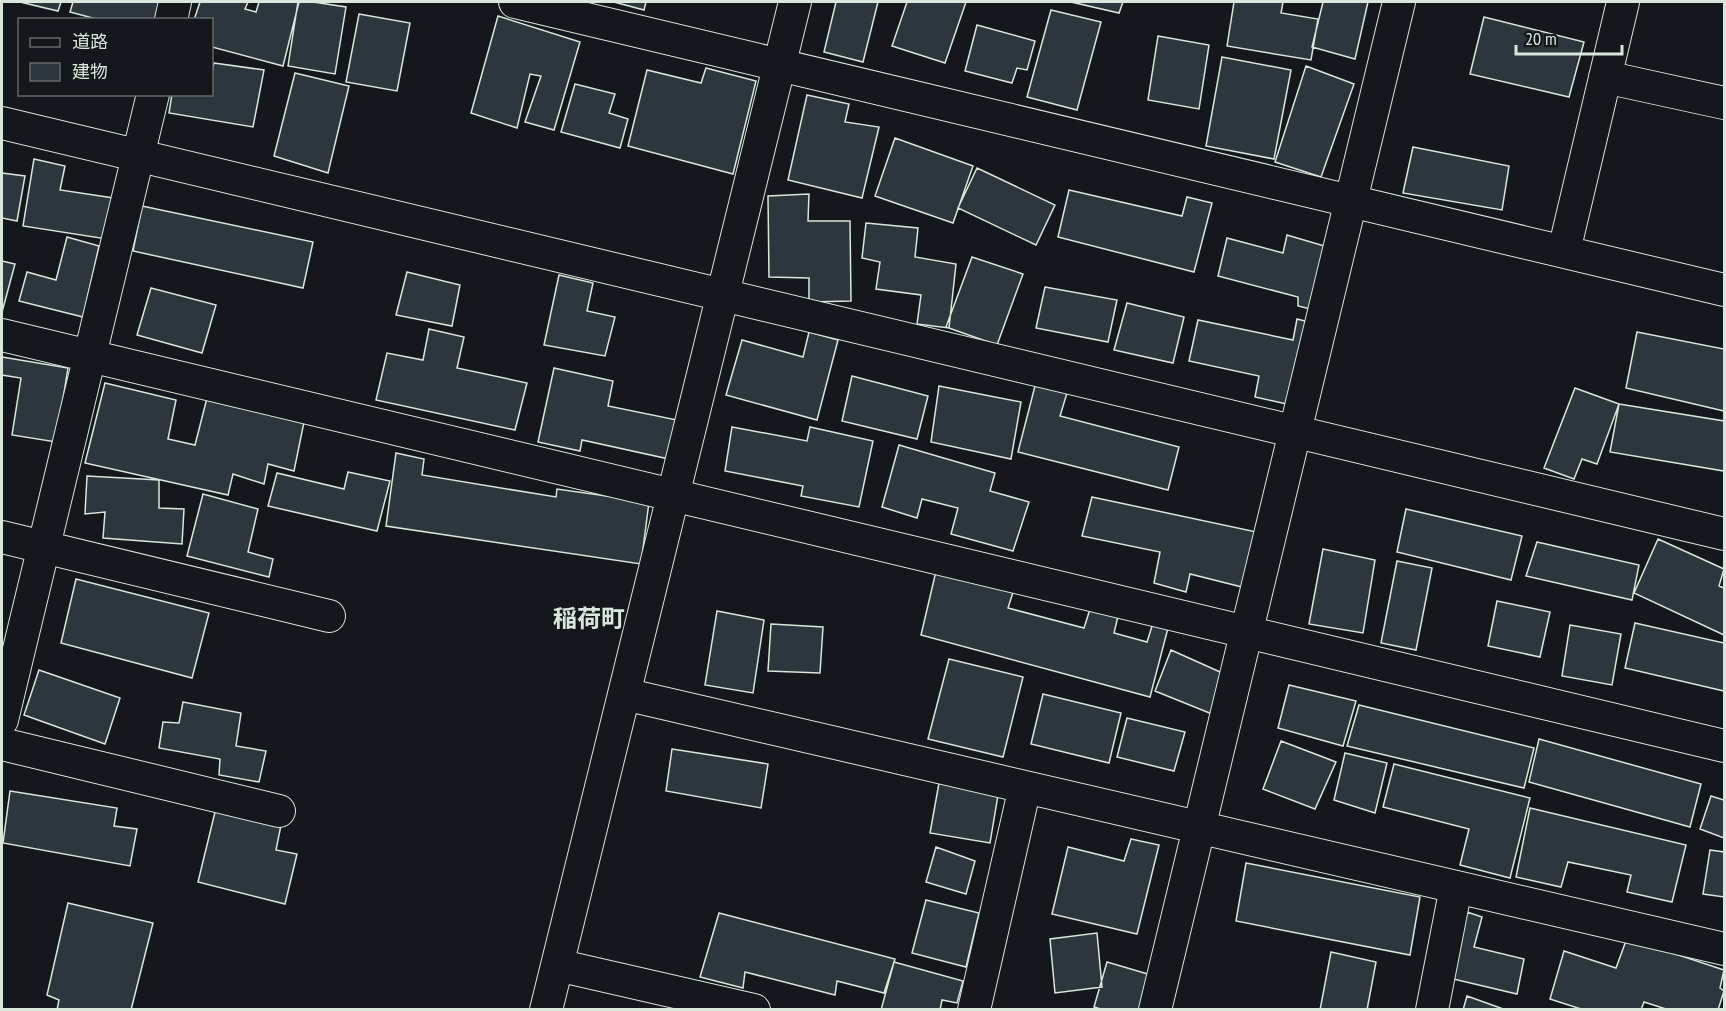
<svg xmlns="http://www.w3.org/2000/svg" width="1726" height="1011" viewBox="0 0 1726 1011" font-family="'PT Sans Narrow','Noto Sans JP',sans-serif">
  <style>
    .building { fill: #2c363c; stroke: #d8e6dc; stroke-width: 1.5 }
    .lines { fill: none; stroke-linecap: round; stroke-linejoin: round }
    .minor-casing { stroke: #d8e6dc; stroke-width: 34 }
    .minor { stroke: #14181c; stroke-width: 32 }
    .labels { text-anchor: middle; stroke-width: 4.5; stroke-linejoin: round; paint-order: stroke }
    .neighbourhood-label { font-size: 24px; font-weight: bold; fill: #d8e6dc; stroke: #14181c }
  </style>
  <rect width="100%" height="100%" fill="#14181c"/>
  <path class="building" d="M20,2H61L58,11Z
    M73,2H161L156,20H100L70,12Z
    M200,2H248L245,9L256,12L259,2H299L283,66L212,47V20H194Z
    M298,2H313L346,7L335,74L288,66Z
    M614,2H646L644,10Z
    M836,2H878L863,62L824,52Z
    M907,2H966L945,63L892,46Z
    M1071,2H1123L1119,13Z
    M1234,2H1283L1281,13L1318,19L1311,60L1227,46Z
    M1323,2H1368L1355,59L1312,47Z
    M1051,10L1101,22L1077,110L1027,97Z
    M359,14L410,23L397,91L346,82Z
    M498,16L580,42L554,130L525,122L541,76L530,74L517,128L471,113Z
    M1484,17L1584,42L1569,97L1470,74Z
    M977,25L1035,41L1027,70L1017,68L1012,83L965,71Z
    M1158,36L1209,45L1199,109L1148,100Z
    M1222,57L1291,70L1274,159L1206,146Z
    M214,63L264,70L253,127L169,113L172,94H212V71Z
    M1306,66L1354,84L1321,177L1275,162Z
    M706,68L756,81L733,174L628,146L647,70L701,83Z
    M295,73L349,86L328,173L274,156Z
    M575,84L615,94L609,113L628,119L620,148L561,132Z
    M807,95L849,104L845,122L879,127L862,198L788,180Z
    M895,138L973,166L953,223L875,196Z
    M1413,147L1509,166L1502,210L1403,193Z
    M34,159L65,166L60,190L120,199L113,240L23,226Z
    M977,168L1055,205L1036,245L958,208Z
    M2,173L25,176L17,221L2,218Z
    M1069,190L1182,216L1187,197L1212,203L1194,272L1058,237Z
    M809,194L808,221H850L851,301L809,302V278L769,277L768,196Z
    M142,206L313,242L303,288L133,251Z
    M866,223L918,228L915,257L956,264L949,328L917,324L921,295L876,289L880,262L862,258Z
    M1287,235L1331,248L1315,310L1298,306V297L1218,276L1227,238L1283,253Z
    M67,237L99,246L83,317L19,301L27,272L56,280Z
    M972,257L1023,274L997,345L946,327Z
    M2,261L15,264L2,312Z
    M407,272L460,285L452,326L396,315Z
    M559,275L593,283L587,311L615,317L605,356L544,345Z
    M1045,287L1117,300L1108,342L1036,328Z
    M151,288L216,305L202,353L137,335Z
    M1127,303L1184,317L1173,363L1114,350Z
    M1297,319L1317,324L1300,407L1255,397L1259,376L1189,361L1198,320L1293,340Z
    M429,329L464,337L457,368L527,383L515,430L376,400L387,353L423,360Z
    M809,332L838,340L817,420L726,395L742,340L803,357Z
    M1637,332L1724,349V411L1626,388Z
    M2,357L68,368L56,442L12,435L21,378L2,375Z
    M554,368L613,381L608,406L677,420L669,459L582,440L580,451L538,442Z
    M852,376L928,396L917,439L842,421Z
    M105,383L176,400L168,439L195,445L207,398L304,422L294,471L268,464L264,484L233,474L228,495L85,463Z
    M939,386L1021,402L1011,459L931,442Z
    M1035,386L1067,393L1060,416L1179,447L1168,490L1018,452Z
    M1575,388L1619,404L1597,464L1582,459L1574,479L1544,468Z
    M1619,404L1724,421V471L1610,452Z
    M732,427L807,441L810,427L873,441L859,507L801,496L803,486L725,471Z
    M899,445L995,473L990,491L1029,502L1013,551L951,534L958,508L922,499L917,518L882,507Z
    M396,453L424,459L422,475L556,497L557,489L649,502L641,564L386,526Z
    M348,472L390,481L377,531L268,506L277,473L344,489Z
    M87,476L159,480V508L184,509L182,544L103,538L105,512L85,514Z
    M203,494L258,509L248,552L273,559L269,577L187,556Z
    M1092,497L1266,534L1254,590L1190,574L1186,592L1154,583L1160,552L1082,536Z
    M1406,509L1522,536L1511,580L1397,552Z
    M1658,539L1724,569L1719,586L1724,588V635L1634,593Z
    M1537,542L1639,565L1632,600L1526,576Z
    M1323,549L1375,560L1363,633L1309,624Z
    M1397,561L1432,568L1416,650L1381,643Z
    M937,567L1014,589L1008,608L1084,628L1091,606L1119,612L1114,633L1147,642L1153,623L1168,628L1150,697L921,635Z
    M76,579L209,613L192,678L61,643Z
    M1497,601L1550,612L1540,657L1488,646Z
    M717,611L764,620L753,693L705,685Z
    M1635,623L1724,643V691L1625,668Z
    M771,624L823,627L820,673L768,671Z
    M1570,625L1621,634L1612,685L1562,676Z
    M1171,650L1229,676L1212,714L1155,691Z
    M949,659L1023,677L1003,757L928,739Z
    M39,670L120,698L105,744L24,715Z
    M1289,685L1356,701L1343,746L1278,728Z
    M1043,694L1121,713L1109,763L1031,744Z
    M183,702L241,713L236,746L266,751L259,782L219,775L220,759L159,748L163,722L179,723Z
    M1359,705L1534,748L1524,788L1347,746Z
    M1127,718L1185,732L1174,771L1117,757Z
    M1539,739L1701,784L1690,827L1529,782Z
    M1281,741L1336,762L1315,809L1263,789Z
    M672,749L768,764L761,808L666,791Z
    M1345,753L1387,763L1375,813L1334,800Z
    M1394,764L1530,798L1510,878L1460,865L1469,829L1383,807Z
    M939,783L998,795L990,843L930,833Z
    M10,791L117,808L114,826L137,829L130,866L3,843Z
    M1711,796L1724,800V838L1700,829Z
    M216,808L281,825L276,850L297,854L285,904L198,882Z
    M1530,808L1686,845L1672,902L1627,892L1631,875L1568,862L1561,887L1516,877Z
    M1131,839L1159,845L1137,934L1052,914L1068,847L1124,861Z
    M936,847L975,861L966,894L926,882Z
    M1710,850L1724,852V897L1703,894Z
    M1246,863L1420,897L1410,955L1236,921Z
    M926,900L979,913L966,967L912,953Z
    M68,903L153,923L131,1010H57L59,1000L47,995Z
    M1467,912L1482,917L1474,947L1524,959L1517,994L1449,978Z
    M719,913L895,959L884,993L837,981L835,995L745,972L743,988L700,977Z
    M1097,933L1102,987L1055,993L1050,939Z
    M1627,938L1724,970L1720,988L1724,991L1718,1010H1669L1644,1002L1641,1010H1584L1550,999L1564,951L1616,968Z
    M1331,952L1376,962L1367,1010H1320Z
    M894,962L963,981L957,1003L942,1000L940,1010H881Z
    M1107,962L1158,977L1149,1010H1104L1094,1007Z
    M1467,996L1506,1010H1463Z"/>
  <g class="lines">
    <g class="minor-casing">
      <path id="minor" d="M515,2L1724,290
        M171,20L175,2
        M1605,77L1724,103
        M2,123L1724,534
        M1564,251L1623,2
        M2,335L1724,746
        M2,537L329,616
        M624,694L1724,949
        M2,720L153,94
        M2,744L279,811
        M557,965L754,1010
        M546,1010L795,2
        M974,1010L1025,787
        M1155,1010L1399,2
        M1432,1010L1456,887"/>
    </g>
    <use href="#minor" class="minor"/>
  </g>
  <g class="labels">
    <g class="neighbourhood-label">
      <text x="589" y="627">稲荷町</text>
    </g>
  </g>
  <rect width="1726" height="1011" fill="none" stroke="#d8e6dc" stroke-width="6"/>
  <rect x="18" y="18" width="195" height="78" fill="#14181c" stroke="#626a69" stroke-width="1.5"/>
  <rect x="30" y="38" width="30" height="9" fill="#14181c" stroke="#626a69" stroke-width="1.5"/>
  <text x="72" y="48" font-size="18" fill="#d8e6dc">道路</text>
  <rect x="30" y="63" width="30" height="18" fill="#2c363c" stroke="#626a69" stroke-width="1.5"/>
  <text x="72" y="78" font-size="18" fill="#d8e6dc">建物</text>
  <path d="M1516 45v9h106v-9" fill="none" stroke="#d8e6dc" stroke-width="3"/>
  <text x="1525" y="45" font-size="18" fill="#d8e6dc" stroke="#14181c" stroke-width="4.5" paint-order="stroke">20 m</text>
</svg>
